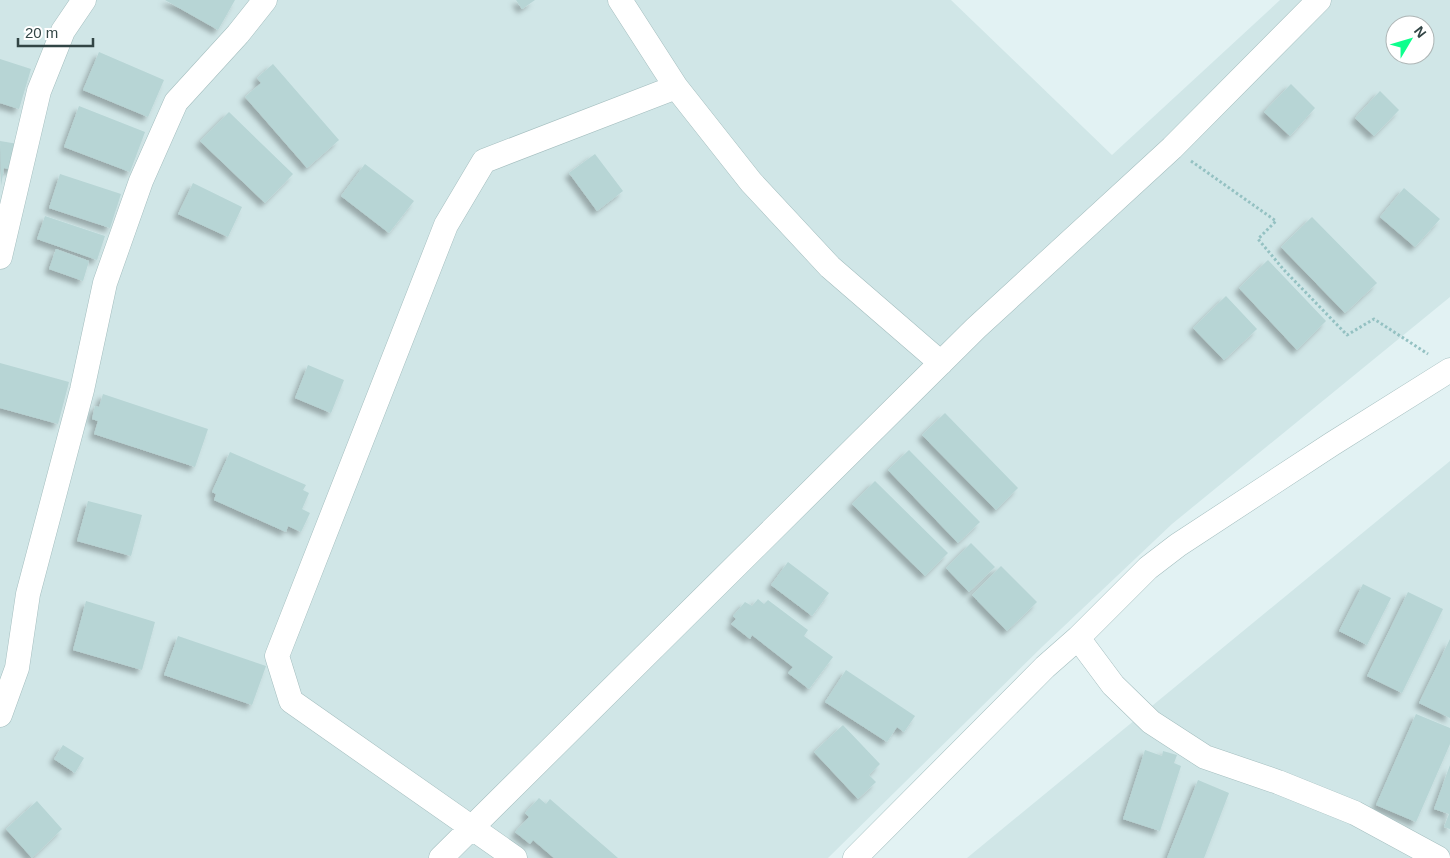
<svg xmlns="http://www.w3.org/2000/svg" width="1450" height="858" viewBox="0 0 1450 858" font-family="Helvetica,sans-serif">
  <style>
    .residential { fill: #d0e6e7; fill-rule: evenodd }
    .building { fill: #b7d5d5; filter: url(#shadow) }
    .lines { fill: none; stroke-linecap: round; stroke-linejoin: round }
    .minor-casing { stroke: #a4bebf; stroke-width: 25 }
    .path { stroke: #94c1c2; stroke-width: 3; stroke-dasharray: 2.5 2.5; stroke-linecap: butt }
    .minor { stroke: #fff; stroke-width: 24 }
  </style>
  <defs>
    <filter id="shadow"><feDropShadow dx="-4.5" dy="4.5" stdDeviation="2.5" flood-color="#0004"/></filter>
  </defs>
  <rect width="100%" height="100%" fill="#e2f2f3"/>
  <path class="residential" d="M0,0H951L1112,155L1280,0H1450V297L1172,524L1043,646L828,858H0ZM1395,25H1425V55H1395Z
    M1450,461V858H967Z"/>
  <path class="building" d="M165,0H235L218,30Z
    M516,0H535L522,9Z
    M99,52L164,80L148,117L83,90Z
    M0,59L31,69L19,109L0,103Z
    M273,64L339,140L307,168L245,97L261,83L257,78Z
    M1291,84L1315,108L1290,136L1264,112Z
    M1380,91L1399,110L1374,136L1355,118Z
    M79,106L145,132L130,172L64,147Z
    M229,112L293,174L265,203L200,141Z
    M0,141L18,144L14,170L4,168L1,186Z
    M595,154L623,191L597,211L569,173Z
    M365,164L414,201L389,233L341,196Z
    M60,174L121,194L110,228L49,208Z
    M193,183L242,207L228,237L178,214Z
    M1404,188L1440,219L1415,247L1380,217Z
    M45,216L105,236L97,260L37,239Z
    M1312,217L1377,283L1345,313L1281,247Z
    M56,249L89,261L83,281L49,269Z
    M1268,260L1326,321L1297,350L1239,288Z
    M1226,296L1257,329L1224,360L1193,328Z
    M0,363L69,382L58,424L0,408Z
    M308,365L344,380L331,413L295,398Z
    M103,394L208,429L195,467L94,434L98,421L92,419L95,406L99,407Z
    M945,413L1018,488L996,510L922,435Z
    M909,450L980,522L958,543L888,470Z
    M230,452L306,485L303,490L309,493L302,509L310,513L301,532L288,526L286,532L214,500L216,494L212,492Z
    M875,481L948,553L925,576L852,504Z
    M88,501L142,515L131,556L77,541Z
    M971,543L995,567L969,592L946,568Z
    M788,562L829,593L812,616L771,585Z
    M1001,566L1037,602L1007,631L972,595Z
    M1363,584L1391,598L1367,645L1339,631Z
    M1408,592L1443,609L1402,693L1367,676Z
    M758,599L764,604L768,600L808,630L804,636L833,657L809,689L788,673L793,667L752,635L750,639L731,624L736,619L733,616L745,602L752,606Z
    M86,601L155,622L142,670L73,650Z
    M178,636L266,666L252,705L164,675Z
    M1450,639V718L1419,703Z
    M846,670L915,716L904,732L897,727L887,742L825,702Z
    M1416,714L1450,728V744L1416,822L1376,805Z
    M843,725L880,764L869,775L876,782L858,799L814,752Z
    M63,745L84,758L75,773L54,759Z
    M1145,750L1162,756L1163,751L1177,755L1174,763L1181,766L1160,831L1123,819Z
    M1450,765V829L1444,827L1449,814L1434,809Z
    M1198,780L1229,793L1204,858H1167Z
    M539,798L546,804L550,799L618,858H554L533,840L530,844L515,832L529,817L525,813Z
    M37,801L62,829L32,858L6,829Z"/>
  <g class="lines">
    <g class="minor-casing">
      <path id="minor" d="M620,0L676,87L751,182L830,267L941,363
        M0,257L39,91L63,31L84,0
        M1078,638L1113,685L1151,722L1205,757L1278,782L1355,813L1438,858
        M0,715L17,668L28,594L82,390L105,283L141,181L176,102L238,34L265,0
        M441,858L976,328L1172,148L1319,0
        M515,858L291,701L277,656L446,225L484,161L676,87
        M855,858L1045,667L1078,638L1148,568L1178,545L1332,444L1450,370"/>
    </g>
    <path class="path" d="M1191,161L1276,221L1258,239L1284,270L1347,335L1374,319L1428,354"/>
    <use href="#minor" class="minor"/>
  </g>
  <g transform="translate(1410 40) rotate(52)"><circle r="24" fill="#ffffff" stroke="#adb5b5"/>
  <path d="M0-4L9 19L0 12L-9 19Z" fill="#0dff8d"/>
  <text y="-8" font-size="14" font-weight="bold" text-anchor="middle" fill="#324545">N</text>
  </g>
  <path d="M18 38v8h75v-8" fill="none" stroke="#324545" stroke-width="2.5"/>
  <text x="25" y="38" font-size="15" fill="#324545" stroke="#ffffff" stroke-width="4" paint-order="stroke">20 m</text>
</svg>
